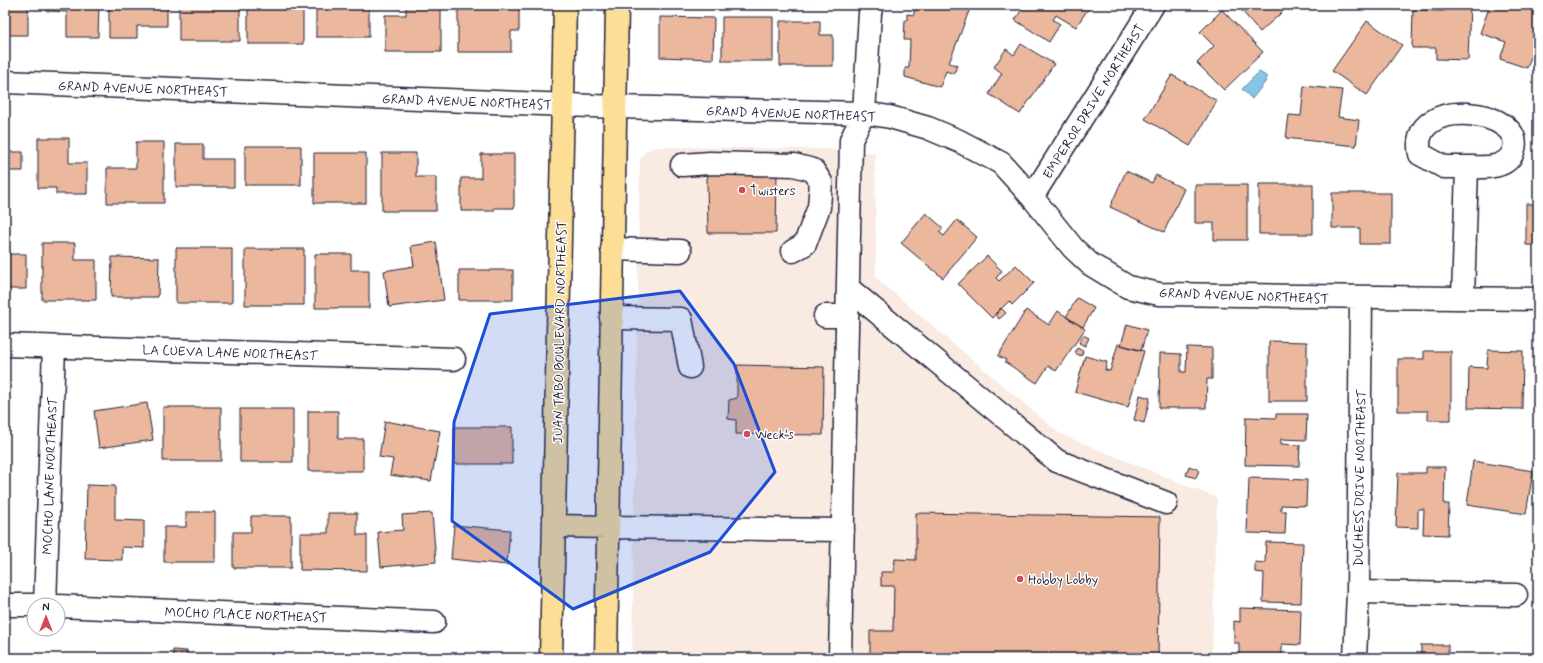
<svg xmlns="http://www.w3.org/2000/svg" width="1543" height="663" viewBox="0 0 1543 663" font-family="Mynerve,sans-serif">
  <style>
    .built { fill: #f9eae2 }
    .water { fill: #84c6e5; stroke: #5d84a1 }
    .building { fill: #ebb89d; stroke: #22223b }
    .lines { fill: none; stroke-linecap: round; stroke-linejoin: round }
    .minor-casing { stroke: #22223b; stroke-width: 25 }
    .major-casing { stroke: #22223b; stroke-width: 25 }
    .minor { stroke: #fff; stroke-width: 22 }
    .major { stroke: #fcde96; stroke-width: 22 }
    .marked { fill: #1d4ed8; fill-opacity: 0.2; stroke: #1d4ed8; stroke-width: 3; stroke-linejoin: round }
    .poi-dot { fill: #d1495b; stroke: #fff; stroke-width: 1.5 }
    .labels { text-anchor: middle; stroke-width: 3; stroke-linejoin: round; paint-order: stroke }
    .street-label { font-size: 13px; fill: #22223b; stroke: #fff }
    .poi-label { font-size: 13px; fill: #22223b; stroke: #fff; text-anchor: start }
  </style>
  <rect width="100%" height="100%" fill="#fff"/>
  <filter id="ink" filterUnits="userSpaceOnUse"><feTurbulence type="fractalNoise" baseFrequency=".025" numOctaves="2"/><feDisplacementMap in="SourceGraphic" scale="8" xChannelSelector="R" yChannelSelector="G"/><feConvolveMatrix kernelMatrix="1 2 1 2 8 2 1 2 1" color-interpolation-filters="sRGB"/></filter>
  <g filter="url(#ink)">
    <path class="built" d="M655,147L822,149L875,153L876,278L1060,434L1217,498L1212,658H632L640,159L645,152Z"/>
    <path class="water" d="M1259,72L1266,76V81L1252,99L1242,89Z"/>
    <path class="building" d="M5,5H28V35H5Z
      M46,5H99L98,37H67V12L46,11Z
      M109,5H167V26H137V38H109Z
      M179,5H240V41H179Z
      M248,5H303V44H248Z
      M328,5H369V37H316V8H328Z
      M406,5H441V52H385V15H406Z
      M458,5H519V31H511V52H458Z
      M918,5H971L968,6L969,11L949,63L957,65L954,74L946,71L940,87L905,77V68H909L910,40H904L905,20H907V14L914,15V10H918Z
      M1025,5H1088L1090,6L1076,27L1056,15L1053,20L1060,24L1049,42L1015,20Z
      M1237,5H1290L1260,32Z
      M1444,5H1470L1468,60L1436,59V48H1412L1413,10L1444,11Z
      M1490,5H1518L1538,12V37L1527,68L1500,59L1506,42L1480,33Z
      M1222,10L1263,52L1224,90L1197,63L1214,46L1200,32Z
      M660,17L714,18L713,59L660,57Z
      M722,17H773V61H722Z
      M780,21H820V35H833V66H780Z
      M1367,21L1402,45L1367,95L1332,71Z
      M1021,44L1054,64L1020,114L989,94L1002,73L994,67L1006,49L1014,55Z
      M1172,75L1217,101L1190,146L1145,119Z
      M1304,86L1342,90L1338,117L1359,120L1356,146L1286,138L1289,115L1301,116Z
      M38,138H69V163H87V194H56V188H38Z
      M136,142H164V203H107V168H136Z
      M176,144H203V159H234V187H176Z
      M245,146H301V185H245Z
      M5,152H23V171H7V188H5Z
      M314,153H366V203H314Z
      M382,153H416V177H436V211H382Z
      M481,154H514V208H494V211H461V178H481Z
      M710,170L777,171L776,233H708L707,179Z
      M1126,171L1152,183L1156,175L1184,189L1164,232L1110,207Z
      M1259,184H1313V234H1259Z
      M1195,185H1247V240H1214V223H1195Z
      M1332,193H1391V244H1360V228H1332Z
      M1526,204H1538V245H1526Z
      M926,213L943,228L939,232L944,236L957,220L977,237L943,278L901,243Z
      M436,242L444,300L389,307L384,271L414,266L411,246Z
      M42,243H75V260H96V300H42Z
      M176,248H232V303H176Z
      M245,249H304V305H245Z
      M5,254H26V289H5Z
      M315,254H351V270H369V308H315Z
      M987,256L1002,271L996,278L999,281L1016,265L1034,283L1012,305L1009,301L992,318L958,284Z
      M112,257L159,258L158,297H111Z
      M459,270H513V300H459Z
      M1077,298L1094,308L1083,327L1066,317Z
      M1001,308L1006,313L999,319L995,314Z
      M1026,310L1049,325L1058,311L1085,329L1056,371L1048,366L1037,383L1005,362L1006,360L998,356Z
      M1127,324L1147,330L1141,351L1121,345Z
      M1083,335L1089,338L1085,346L1079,343Z
      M1269,341L1307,342V401H1269Z
      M1118,344L1144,351L1128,407L1075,392L1085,356L1107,362L1105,370L1110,371Z
      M1187,347L1212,348V379H1207L1206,408H1159L1160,353L1181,354V372H1186Z
      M1077,348L1083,351L1081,356L1075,353Z
      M1488,350L1523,351L1522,409L1468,408L1469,367L1487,368Z
      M1424,351H1451V420H1428V411H1398V359H1424Z
      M737,365L824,367L823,435L736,434V420L728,419L729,400L737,398Z
      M1534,368H1538V409H1534Z
      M1140,395L1150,398L1144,423L1134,420Z
      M147,403L153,440L99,448L94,411Z
      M163,407H221V461H163Z
      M240,409H293V462H240Z
      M308,411H338V439H363V471H308Z
      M1276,414H1307L1306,440L1281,439V444L1300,445L1299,466L1245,465L1246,417L1276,418Z
      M385,421L440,431L431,481L390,475L393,459L379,457Z
      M454,427H512V464H454Z
      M1473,461L1533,471L1526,514L1467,505Z
      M1189,466L1199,470L1196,478L1186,475Z
      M1426,467H1445L1444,504H1449L1448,535L1423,534L1424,509H1418V528L1396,527L1398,473H1426Z
      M1249,478L1307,480L1306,506L1281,505V511H1286L1285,534L1247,533Z
      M87,485L115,486V520L144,521V548L122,547V560L85,559Z
      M186,512H215V562H164V527H186Z
      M328,513H357V535H367V571L300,570V533H328Z
      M432,513L436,562L381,567L378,532L403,530L402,515Z
      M916,513L1160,517L1158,658H870V631H893L894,586H881V572H894L895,559L916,560Z
      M5,514H7L8,549H5Z
      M251,516H291V568H233V532H251Z
      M454,525L510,530L507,565L451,559Z
      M1266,542L1303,543L1301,603L1263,602L1264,573L1255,572V562L1265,563Z
      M1240,608L1301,610L1300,645L1282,644V658H1239V643H1234V621L1240,622Z
      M1421,645H1448V658H1421Z
      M173,650L187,651L186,658H173Z
      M220,654H246V658H220Z
      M258,656H280V658H258Z"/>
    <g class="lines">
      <g class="minor-casing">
        <path id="minor" d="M5,82L616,107L864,113L890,117L928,128L959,141L1001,163L1032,197L1073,248L1090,264L1128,287L1159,294L1538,299
          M682,165L710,163L794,165L813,170L821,182L819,207L805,244L793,251
          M1032,197L1153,5
          M612,249L680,251
          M848,288L1057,461L1166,503
          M1463,298L1467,167C1482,167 1506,170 1513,152C1531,109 1406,93 1420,154L1444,167H1467
          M825,316H847
          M611,318L681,319L690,367
          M5,345L454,359
          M608,527L843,530
          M1358,592L1516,595
          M5,605H34
          M45,605L54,347
          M58,606L434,622
          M840,658L851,140L864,113L870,13L872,5
          M1355,658L1358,592L1361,298"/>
      </g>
      <g class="major-casing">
        <path id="major" d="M554,526L608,527
          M551,658L565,5
          M606,658L617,5"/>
      </g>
      <use href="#minor" class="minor"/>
      <use href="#major" class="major"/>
    </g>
  </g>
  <path class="marked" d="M680,291L734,364L775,472L710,552L573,609L452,521L454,422L490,314Z"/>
  <g class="poi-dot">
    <circle cx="742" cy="190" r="4"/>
    <circle cx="747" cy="434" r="4"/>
    <circle cx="1020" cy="579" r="4"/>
  </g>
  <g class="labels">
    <g class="street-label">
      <text transform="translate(143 88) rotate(2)" y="5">GRAND AVENUE NORTHEAST</text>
      <text transform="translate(467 101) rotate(2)" y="5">GRAND AVENUE NORTHEAST</text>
      <text transform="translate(1093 101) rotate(-58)" y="5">EMPEROR DRIVE NORTHEAST</text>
      <text transform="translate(791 113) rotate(2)" y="5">GRAND AVENUE NORTHEAST</text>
      <text transform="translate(1244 295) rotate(2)" y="5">GRAND AVENUE NORTHEAST</text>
      <text transform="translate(559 332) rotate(-89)" y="5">JUAN TABO BOULEVARD NORTHEAST</text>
      <text transform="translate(230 352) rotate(2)" y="5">LA CUEVA LANE NORTHEAST</text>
      <text transform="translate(49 476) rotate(-88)" y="5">MOCHO LANE NORTHEAST</text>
      <text transform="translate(1359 478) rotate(-89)" y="5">DUCHESS DRIVE NORTHEAST</text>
      <text transform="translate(246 614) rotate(2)" y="5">MOCHO PLACE NORTHEAST</text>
    </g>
    <g class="poi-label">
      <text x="750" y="195">Twisters</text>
      <text x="755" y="439">Weck's</text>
      <text x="1028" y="584">Hobby Lobby</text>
    </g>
  </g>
  <rect width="1543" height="663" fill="none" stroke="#fff" stroke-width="20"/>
  <rect x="10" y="10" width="1523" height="643" fill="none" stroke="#22223b" stroke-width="1.5" filter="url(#ink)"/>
  <g transform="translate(46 617)"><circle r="19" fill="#ffffff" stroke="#a7a7b1"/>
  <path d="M0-3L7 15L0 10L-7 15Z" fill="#d1495b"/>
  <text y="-6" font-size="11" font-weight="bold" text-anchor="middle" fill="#22223b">N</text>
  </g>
</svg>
